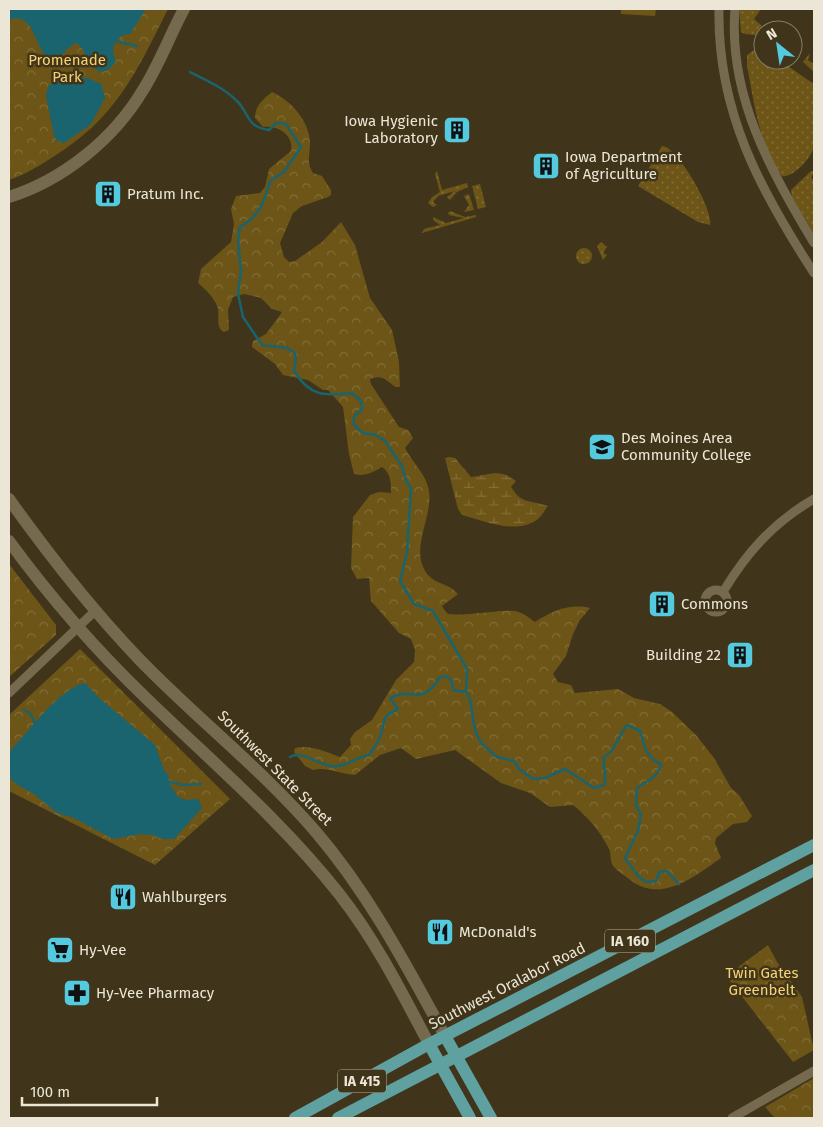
<svg xmlns="http://www.w3.org/2000/svg" width="823" height="1127" viewBox="0 0 823 1127" font-family="'Fira Sans',sans-serif">
  <style>
    .grass { fill: url(#grass-dots) }
    .forest { fill: url(#forest-crowns) }
    .wetland { fill: url(#wetland-marsh) }
    .pitch { fill: #6c5516 }
    .water { fill: #19646f }
    .lines { fill: none; stroke-linecap: round; stroke-linejoin: round }
    .stream { stroke: #19646f; stroke-width: 2.5 }
    .street { stroke: #766a4e; stroke-width: 9 }
    .secondary { stroke: #766a4e; stroke-width: 12 }
    .primary { stroke: #5fa0a0; stroke-width: 12 }
    .labels { text-anchor: middle; stroke-width: 5; stroke-linejoin: round; paint-order: stroke }
    .shield { fill: #40351a; stroke: #b8b19e; stroke-width: 1 }
    .shield-label { font-size: 14px; font-weight: bold; fill: #ece6d6 }
    .park-label { font-size: 15px; fill: #f7d274; stroke: #40351a }
    .poi-label { font-size: 15px; fill: #ece6d6; stroke: #40351a; text-anchor: start }
    .street-label { font-size: 15px; fill: #ece6d6; stroke: #40351a }
  </style>
  <defs>
    <pattern id="grass-dots" width="8" height="8" patternUnits="userSpaceOnUse" patternTransform="scale(1.25)"><rect width="8" height="8" fill="#6c5516"/><path d="M2 2h.1M6 6h.1" fill="none" stroke="#816d37" stroke-width="1.8" stroke-linecap="round"/></pattern>
    <pattern id="forest-crowns" width="20" height="18" patternUnits="userSpaceOnUse" patternTransform="scale(1.25)"><rect width="20" height="18" fill="#6c5516"/><path d="M2 6a3 3 0 1 1 6 0M12 15a3 3 0 1 1 6 0" fill="none" stroke="#816d37"/></pattern>
    <pattern id="wetland-marsh" width="20" height="14" patternUnits="userSpaceOnUse" patternTransform="scale(1.25)"><rect width="20" height="14" fill="#6c5516"/><path d="M1 5h8M5 5V1M11 12h8M15 12V8" fill="none" stroke="#816d37"/></pattern>
  </defs>
  <rect width="100%" height="100%" fill="#40351a"/>
  <path class="grass" d="M739,9H761L754,19L767,30H763V36L745,34L741,32Z
    M754,50H763V60H779L814,84C814,100 818,132 814,146C812,157 794,178 782,176C760,150 753,98 747,65V55Z
    M810,53L808,60L814,64V72L803,62Z
    M662,146C677,146 714,210 710,225L698,222L638,186Z
    M437,171L442,190L467,183L468,187L457,192L450,200L447,197L455,191L438,196L433,202L437,205L433,207L428,203L432,197L440,192L435,174Z
    M811,171L814,172L811,178L814,180V234L792,197L791,190Z
    M480,184L486,207L478,209L472,186Z
    M469,194L474,210L464,212L469,205L464,196Z
    M450,211L465,217L476,215V217L422,233L424,229L440,225L433,220V217L446,223L464,218L449,215L448,213Z
    M601,242L607,247L603,253L607,255L603,260L597,246Z
    M576 256a8 8 0 1 1 16 0a8 8 0 1 1-16 0Z"/>
  <path class="forest" d="M9,9H168C136,73 116,118 53,157C39,166 24,175 9,180Z
    M272,92C291,100 310,122 310,143C310,156 306,162 313,173L322,176L331,190V195L328,197L302,206L293,213L280,243L284,257L289,262L295,261L322,242L341,222L355,245L370,298L392,330L399,362L400,387H396C385,380 383,374 370,379L371,384L399,427L408,430L413,438L405,448C412,462 427,475 429,491C433,518 409,549 427,574C436,585 449,583 458,594L442,606C444,609 445,611 447,613C453,618 502,609 514,611C522,612 528,617 535,622C552,611 569,603 590,608L580,620L573,634L566,656L553,674L558,682L571,685L575,693L618,689L634,698L660,704L672,712L696,735L714,758L731,788L739,795L752,816L747,822L733,824L716,838L715,843L721,858C695,876 661,905 629,879C624,875 615,870 612,864C610,859 611,853 609,849C600,831 588,817 573,805L550,807L530,793L501,783L455,750L416,759L401,748L380,755L355,775C340,774 326,766 313,770L305,766L294,752L295,748C308,744 327,752 340,757L351,745L350,739L355,732L372,720L396,680L414,662L415,650L411,639L399,633L371,601L369,578L357,579L351,568L353,517L370,495L379,492L391,493C391,483 391,473 382,467C373,472 365,477 354,474L349,454L343,407L328,390H323L308,380L283,375L275,364L252,347L253,341L266,334L282,312L272,309L261,298L244,294L233,297L228,310L229,330L224,332C214,326 221,315 217,306C213,296 206,290 198,283L201,269L231,242L234,224L231,209L236,196L260,193L265,187L269,169L291,151C294,134 277,125 263,127L255,118C255,106 263,99 272,92Z
    M9,564L56,625V635L9,677Z
    M80,649L230,799L155,865L9,791V715Z
    M768,945L777,962L802,997L814,1050L793,1062L726,976Z
    M814,1078V1118H775L765,1107Z"/>
  <path class="wetland" d="M450,457L455,458L471,477C489,475 500,468 516,481L511,487C522,505 531,500 548,506C544,511 541,518 535,521C515,534 483,521 462,515L458,509L445,458Z"/>
  <path class="pitch" d="M621,9H656L655,16L621,14Z"/>
  <path class="water" d="M9,9H146L130,34C115,35 109,48 116,61C95,89 90,54 77,43C68,45 64,56 55,58C33,61 39,9 9,20Z
    M69,77L87,78L101,84L105,98L91,124L64,143L57,141L54,136L46,95L49,85Z
    M85,683L99,698L155,745L164,770L169,776L168,782L179,798L187,800L198,799L202,808L174,839H163L152,835L140,834L113,839L74,818L57,813L34,794L16,784L9,777V754L11,750C28,732 61,687 85,683Z"/>
  <g class="lines">
    <path class="stream" d="M115,41L137,46
      M190,72C206,80 224,88 237,101C250,114 246,127 269,130L276,123L286,124L301,147L284,172L270,181C264,203 260,215 240,227L238,241L241,271L238,294L243,317L262,345L287,348L295,353L296,358L294,371C310,397 325,396 352,393L361,401L362,409L354,417V425L363,433L376,435L385,441L402,466L406,481L411,488L407,553L400,581L414,604L433,611L467,669L466,692L470,699L475,731L482,744L497,757L514,761L519,769L533,779L545,778L565,769L594,788L604,785C608,773 602,768 604,757C616,750 618,736 627,725L640,731C644,746 646,757 661,764C660,775 646,782 637,788L636,806L641,814L638,831L625,858L638,876L646,882L656,881L659,872L667,871L679,884
      M24,710L31,714L35,724
      M290,757C302,750 317,764 331,766C347,768 354,757 369,755C373,748 379,742 381,734C386,718 381,717 398,709L390,698C411,685 420,709 439,678L446,676L452,681L453,690L466,692
      M166,781L183,785L201,784"/>
    <path class="street" d="M719,9C717,111 760,190 814,273
      M735,9C728,96 771,171 814,243
      M705 601a11 11 0 1 1 22 0a11 11 0 1 1-22 0Z
      M723,592C747,552 774,522 814,499
      M9,693L95,611
      M732,1118L814,1071"/>
    <path class="secondary" d="M9,197C63,180 114,139 143,90C159,65 170,35 184,9
      M9,499C49,555 92,610 140,660C197,719 262,769 316,832C369,894 406,965 445,1036
      M9,541C50,597 96,650 146,698C212,762 283,822 340,895C376,941 402,993 429,1044"/>
    <path class="primary" d="M445,1036L491,1118
      M429,1044L470,1118
      M295,1118L429,1044L814,845
      M338,1118L814,870"/>
  </g>
  <defs>
    <g id="building-square" transform="scale(1.4375)"><rect x="-9" y="-9" width="18" height="18" rx="4" fill="#54cade" stroke="#40351a"/><path d="M-4-6H4V6H1V3H-1V6H-4ZM-2.5-4.3h1.7v1.8h-1.7ZM.8-4.3h1.7v1.8H.8ZM-2.5-1h1.7V.8h-1.7ZM.8-1h1.7V.8H.8Z" fill="#111"/></g>
    <g id="university-square" transform="scale(1.4375)"><rect x="-9" y="-9" width="18" height="18" rx="4" fill="#54cade" stroke="#40351a"/><path d="M0-5L7-2L0 1L-7-2ZM-4 1L0 2.5L4 1V4Q0 6-4 4Z" fill="#111"/></g>
    <g id="restaurant-square" transform="scale(1.4375)"><rect x="-9" y="-9" width="18" height="18" rx="4" fill="#54cade" stroke="#40351a"/><path d="M-5-6h1v4h1v-4h1v4h1v-4h1v5L-1.5 .5V6h-2V.5L-5-1ZM5-6V6H3V1.5H1.5Q1.5-4 5-6Z" fill="#111"/></g>
    <g id="supermarket-square" transform="scale(1.4375)"><rect x="-9" y="-9" width="18" height="18" rx="4" fill="#54cade" stroke="#40351a"/><path d="M-6-5.5h2.5l.6 2H6L4.5 2H-2.5L-4.4-4H-6ZM-1.5 3.2a1.3 1.3 0 1 0 .1 0ZM3 3.2a1.3 1.3 0 1 0 .1 0Z" fill="#111"/></g>
    <g id="pharmacy-square" transform="scale(1.4375)"><rect x="-9" y="-9" width="18" height="18" rx="4" fill="#54cade" stroke="#40351a"/><path d="M-2-6h4v4h4v4h-4v4h-4v-4h-4v-4h4Z" fill="#111"/></g>
  </defs>
  <g fill-rule="evenodd">
    <use href="#building-square" x="457" y="130"/>
    <use href="#building-square" x="546" y="166"/>
    <use href="#building-square" x="108" y="194"/>
    <use href="#university-square" x="602" y="447"/>
    <use href="#building-square" x="662" y="604"/>
    <use href="#building-square" x="740" y="655"/>
    <use href="#restaurant-square" x="123" y="897"/>
    <use href="#restaurant-square" x="440" y="932"/>
    <use href="#supermarket-square" x="60" y="950"/>
    <use href="#pharmacy-square" x="77" y="993"/>
  </g>
  <g class="labels">
    <g class="shield">
      <rect x="605" y="929.5" width="50" height="23" rx="4"/>
      <rect x="338" y="1069.5" width="48" height="23" rx="4"/>
    </g>
    <g class="shield-label">
      <text x="630" y="946">IA 160</text>
      <text x="362" y="1086">IA 415</text>
    </g>
    <g class="park-label">
      <text x="67" y="65">Promenade<tspan x="67" dy="17">Park</tspan></text>
      <text x="762" y="978">Twin Gates<tspan x="762" dy="17">Greenbelt</tspan></text>
    </g>
    <g class="poi-label">
      <text x="438" y="126" text-anchor="end">Iowa Hygienic<tspan x="438" dy="17">Laboratory</tspan></text>
      <text x="565" y="162">Iowa Department<tspan x="565" dy="17">of Agriculture</tspan></text>
      <text x="127" y="199">Pratum Inc.</text>
      <text x="621" y="443">Des Moines Area<tspan x="621" dy="17">Community College</tspan></text>
      <text x="681" y="609">Commons</text>
      <text x="721" y="660" text-anchor="end">Building 22</text>
      <text x="142" y="902">Wahlburgers</text>
      <text x="459" y="937">McDonald's</text>
      <text x="79" y="955">Hy-Vee</text>
      <text x="96" y="998">Hy-Vee Pharmacy</text>
    </g>
    <g class="street-label">
      <text transform="translate(275 768) rotate(45)" y="5">Southwest State Street</text>
      <text transform="translate(507 986) rotate(-27)" y="5">Southwest Oralabor Road</text>
    </g>
  </g>
  <rect width="823" height="1127" fill="none" stroke="#ece6d6" stroke-width="20"/>
  <g transform="translate(778 45) rotate(330)"><circle r="24" fill="#40351a" stroke="#857c65"/>
  <path d="M0-4L9 19L0 12L-9 19Z" fill="#54cade"/>
  <text y="-8" font-size="14" font-weight="bold" text-anchor="middle" fill="#ece6d6">N</text>
  </g>
  <path d="M22 1097v8h135v-8" fill="none" stroke="#ece6d6" stroke-width="2.5"/>
  <text x="30" y="1097" font-size="15" fill="#ece6d6" stroke="#40351a" stroke-width="4" paint-order="stroke">100 m</text>
</svg>
